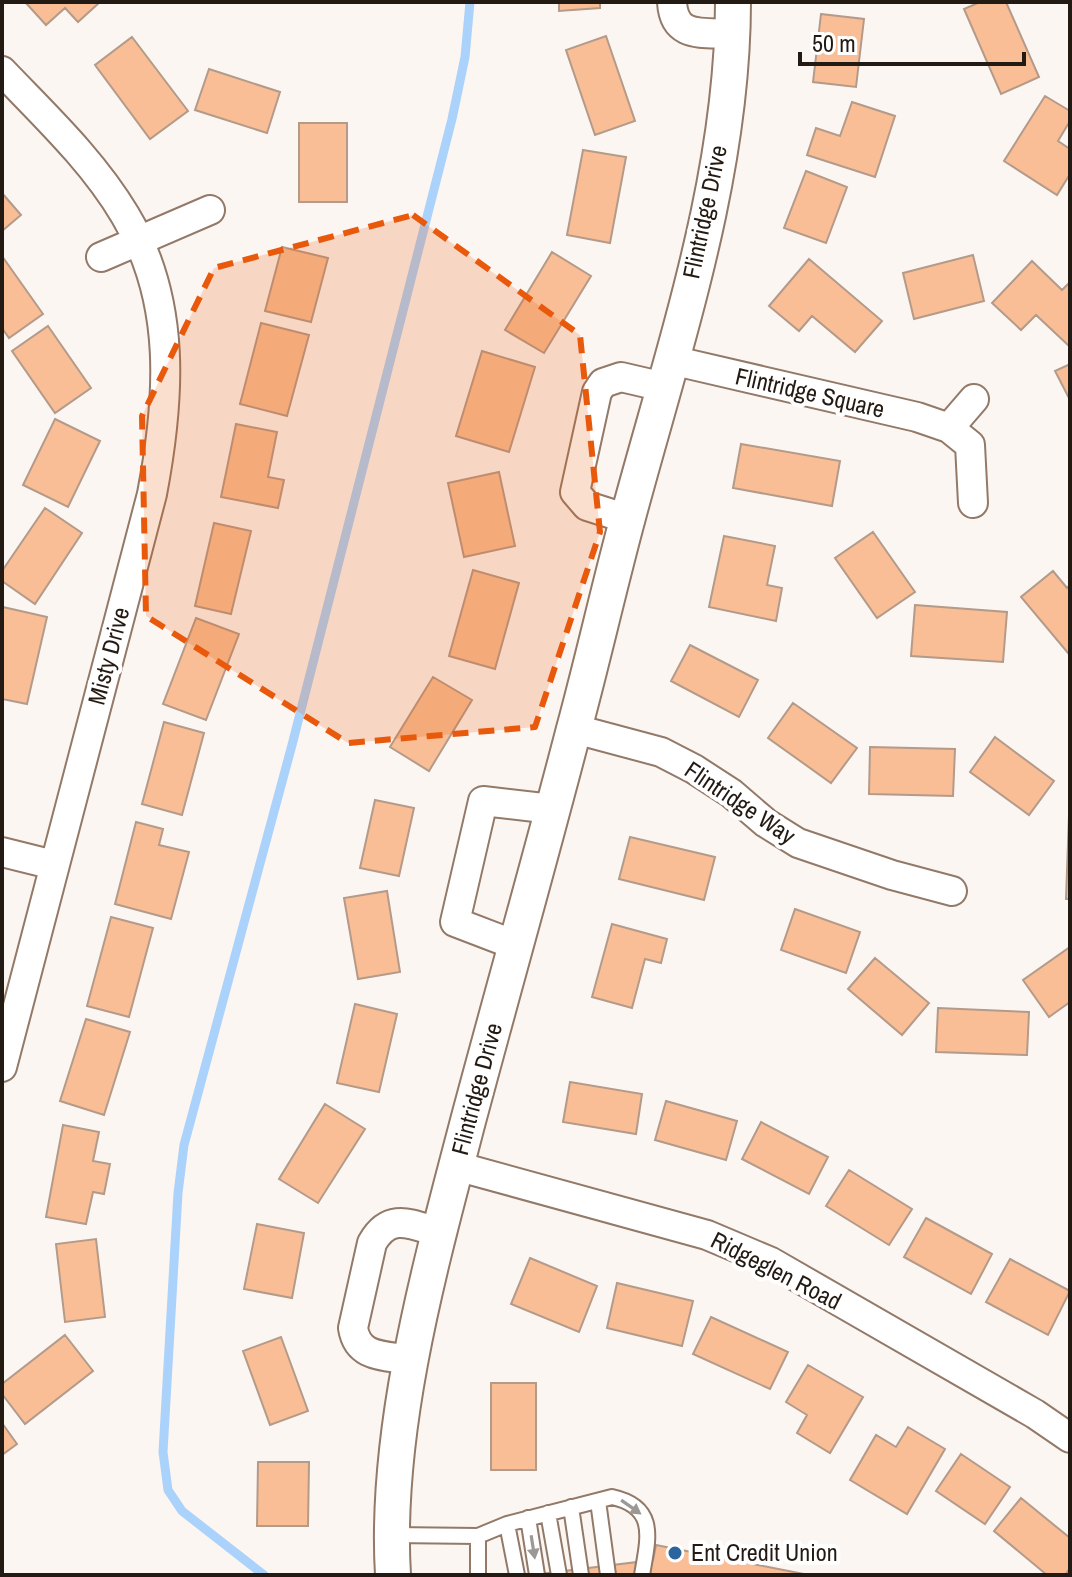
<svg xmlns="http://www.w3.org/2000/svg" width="1072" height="1577" viewBox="0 0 1072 1577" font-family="'Archivo Narrow',sans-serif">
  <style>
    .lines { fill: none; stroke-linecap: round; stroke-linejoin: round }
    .stream { stroke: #abd2fa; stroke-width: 9 }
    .building { fill: #f9be95; stroke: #b49a89; stroke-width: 2 }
    .service-casing { stroke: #927968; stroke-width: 18 }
    .minor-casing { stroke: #927968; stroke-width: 32 }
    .tertiary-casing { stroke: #927968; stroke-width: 38 }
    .service { stroke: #fff; stroke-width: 14 }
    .minor { stroke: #fff; stroke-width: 28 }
    .tertiary { stroke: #fff; stroke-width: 34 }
    .oneway { fill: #9c9895 }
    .marked { fill: #e8590c; fill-opacity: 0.2; stroke: #e8590c; stroke-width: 6; stroke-dasharray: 16 10; stroke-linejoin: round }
    .poi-dot { fill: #2a669d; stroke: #fff; stroke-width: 3 }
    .labels { text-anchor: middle; stroke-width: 8; stroke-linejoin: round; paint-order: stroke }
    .street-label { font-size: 24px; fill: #231a13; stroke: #fff }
    .poi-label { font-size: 24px; fill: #231a13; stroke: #fff; text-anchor: start }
  </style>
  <rect width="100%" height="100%" fill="#fcf6f3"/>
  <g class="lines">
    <path class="stream" d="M264,1575L182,1511L168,1490L163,1452L178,1193L184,1145L292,745L452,119L465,57L470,2"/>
  </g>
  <path class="building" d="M25,2H100L78,22L65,8L46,25Z
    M559,2H600V8L559,11Z
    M980,2H1006L1039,77L1001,94L964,9Z
    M821,14L864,19L856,87L813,82Z
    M606,36L635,121L595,135L566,50Z
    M132,37L188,111L150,139L95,65Z
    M209,69L280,92L267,133L195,110Z
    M1045,96L1070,111V121L1058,141L1070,149V174L1057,195L1004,161Z
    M852,102L895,116L875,177L807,155L816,128L840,136Z
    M299,123H347V202H299Z
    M583,150L626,157L610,243L567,235Z
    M806,171L847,187L826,243L784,228Z
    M2,193L21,215L2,231Z
    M282,247L328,258L311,322L265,311Z
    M552,252L591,276L544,353L505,330Z
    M973,255L984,301L914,319L903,273Z
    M2,256L43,314L9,338L2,328Z
    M809,259L882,321L855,352L812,316L799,331L769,306Z
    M1032,261L1062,290L1070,282L1069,346L1036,315L1021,330L992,303Z
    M261,323L309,335L287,416L240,404Z
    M48,326L91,388L55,413L12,351Z
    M482,351L535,367L509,452L456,436Z
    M1070,364V400L1055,371Z
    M55,419L100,441L68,507L23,485Z
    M236,424L277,432L268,477L284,480L278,508L221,497Z
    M741,444L840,461L832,506L733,488Z
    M499,472L515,546L464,557L448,483Z
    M45,508L82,533L35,604L2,581V571Z
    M214,523L251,531L231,614L195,606Z
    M873,532L915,592L877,618L835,558Z
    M724,536L775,546L767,585L782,588L776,621L709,607Z
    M473,570L519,583L495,669L449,656Z
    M1053,571L1067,588L1070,585V651L1068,653L1021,597Z
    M915,605L1007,612L1003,662L911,656Z
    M3,607L47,617L27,704L2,699Z
    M196,618L239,634L206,720L163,704Z
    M690,645L758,680L739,717L671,681Z
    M433,677L472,700L429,771L390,747Z
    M793,703L857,748L831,783L768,738Z
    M164,722L204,733L182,815L142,804Z
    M995,737L1054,781L1029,815L970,772Z
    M870,747L955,749L953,796L869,794Z
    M375,800L414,808L399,876L360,868Z
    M1069,815H1070V899H1066Z
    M136,822L163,829L159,845L189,852L171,919L115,904Z
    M630,837L715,857L704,900L619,879Z
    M387,891L400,972L358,979L344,898Z
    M795,909L860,932L846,973L781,950Z
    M111,917L153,928L129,1017L87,1006Z
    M612,924L667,939L661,963L645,959L632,1008L592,997Z
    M1070,947V1002L1049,1017L1023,980Z
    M875,958L929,1003L902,1035L848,989Z
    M355,1004L397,1014L379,1092L337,1083Z
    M938,1008L1029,1012L1027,1055L936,1052Z
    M86,1019L130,1032L104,1115L60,1101Z
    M570,1082L642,1094L636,1134L563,1122Z
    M666,1101L737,1121L726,1160L655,1140Z
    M325,1104L365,1129L318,1203L279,1179Z
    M761,1122L828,1157L809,1194L742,1159Z
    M63,1125L99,1132L93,1161L110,1164L104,1194L93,1192L86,1224L46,1217Z
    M849,1170L912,1209L889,1245L826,1206Z
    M926,1218L992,1254L971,1294L904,1257Z
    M257,1224L304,1233L292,1298L244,1289Z
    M96,1239L105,1317L65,1322L56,1244Z
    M530,1258L597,1286L579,1332L511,1304Z
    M1010,1259L1070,1291L1048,1335L986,1302Z
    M617,1283L693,1301L682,1346L607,1328Z
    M711,1317L788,1352L770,1389L693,1354Z
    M65,1335L93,1371L25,1424L2,1394V1384Z
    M281,1337L308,1411L270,1425L243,1351Z
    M808,1365L863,1397L830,1453L797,1433L807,1415L786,1402Z
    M491,1383H536V1470H491Z
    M2,1423L17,1444L2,1455Z
    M908,1427L945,1449L907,1514L850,1480L876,1435L896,1447Z
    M961,1454L1010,1487L985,1524L936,1491Z
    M258,1462H309L308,1526H257Z
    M1021,1498L1070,1538V1568L1065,1575H1047L994,1531Z
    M656,1545L809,1575H531L653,1560Z"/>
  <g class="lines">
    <g class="service-casing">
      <path id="service" d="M598,1501L608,1575
        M571,1507L581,1575
        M548,1513L559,1575
        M528,1518L537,1575
        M507,1524L517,1575
        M392,1535L478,1536V1575
        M478,1536L507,1524L612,1497C658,1507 648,1539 642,1575"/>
    </g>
    <g class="minor-casing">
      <path id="minor" d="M672,2C674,39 702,32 732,34
        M2,71C45,116 93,161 125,215C177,301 170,399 152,494L2,1067
        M101,257L210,210
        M671,360L917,417L949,428L970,445L973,503
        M949,428L974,399
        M628,519L587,506L575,492L597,392L603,383L621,377L664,387
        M575,729L661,752L694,769L731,793L766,823L798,843L892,875L952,891
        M2,852L54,865
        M515,945L455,922L483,801L552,809
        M456,1166L707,1235L771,1262L1035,1414L1070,1438
        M412,1360C385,1355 358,1359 353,1328L372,1243C390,1211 412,1225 441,1233"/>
    </g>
    <g class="tertiary-casing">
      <path id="tertiary" d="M393,1575C384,1428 431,1263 468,1121C503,990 540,860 574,729C593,659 609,587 628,517C673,349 733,178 733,2"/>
    </g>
    <use href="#service" class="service"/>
    <use href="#minor" class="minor"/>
    <use href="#tertiary" class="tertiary"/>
  </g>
  <defs><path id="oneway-solid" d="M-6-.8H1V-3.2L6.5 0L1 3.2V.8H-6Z" transform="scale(2)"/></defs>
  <g class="oneway">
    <use href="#oneway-solid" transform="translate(631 1507) rotate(35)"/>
    <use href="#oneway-solid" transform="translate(533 1547) rotate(81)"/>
  </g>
  <path class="marked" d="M413,215L580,335L600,532L535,727L348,743L146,616L142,416L214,268Z"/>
  <circle class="poi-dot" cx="675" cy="1553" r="8"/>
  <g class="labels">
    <g class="street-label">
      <text transform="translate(705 212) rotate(-78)" y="8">Flintridge Drive</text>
      <text transform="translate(810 393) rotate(13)" y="8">Flintridge Square</text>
      <text transform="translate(109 656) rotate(-75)" y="8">Misty Drive</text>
      <text transform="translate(740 803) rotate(34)" y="8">Flintridge Way</text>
      <text transform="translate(477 1089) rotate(-75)" y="8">Flintridge Drive</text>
      <text transform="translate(776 1271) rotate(27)" y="8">Ridgeglen Road</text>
    </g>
    <g class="poi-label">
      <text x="691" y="1561">Ent Credit Union</text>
    </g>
  </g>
  <rect width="1072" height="1577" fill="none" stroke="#231a13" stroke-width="8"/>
  <path d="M800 52v12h224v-12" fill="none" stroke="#231a13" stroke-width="4"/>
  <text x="812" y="52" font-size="24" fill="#231a13" stroke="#ffffff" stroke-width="6" paint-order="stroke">50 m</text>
</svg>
